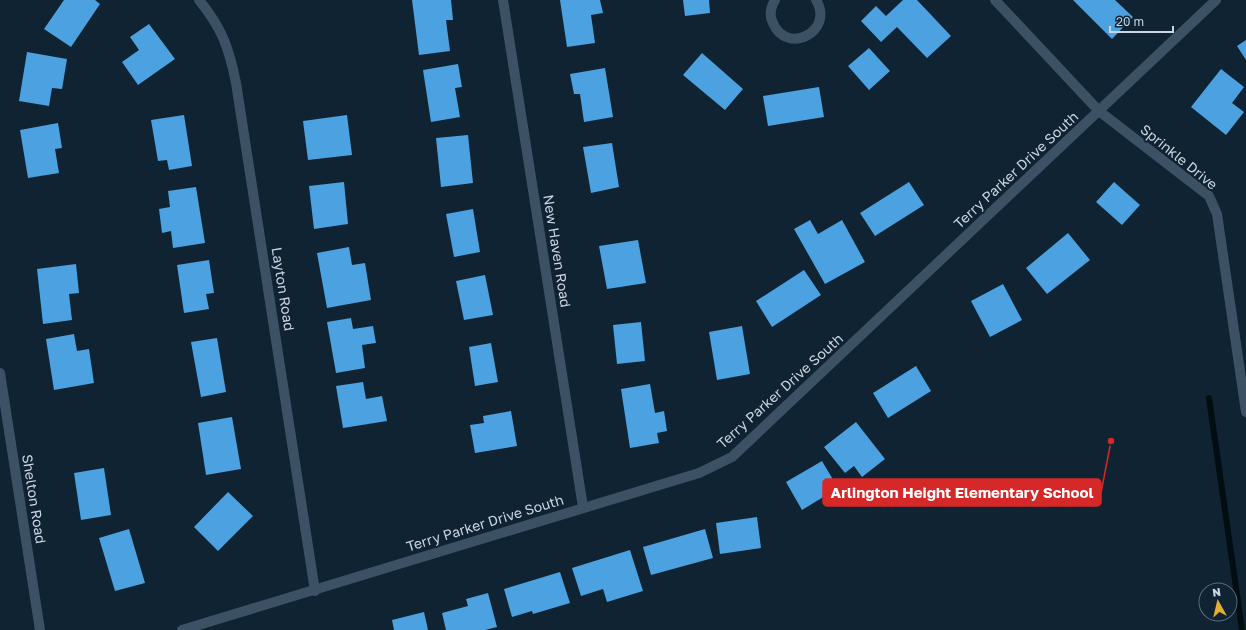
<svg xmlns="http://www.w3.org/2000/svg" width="1246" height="630" viewBox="0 0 1246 630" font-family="'Golos Text',sans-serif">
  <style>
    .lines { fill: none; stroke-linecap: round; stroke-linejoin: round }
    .stream { stroke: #000e11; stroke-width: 6 }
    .building { fill: #4ca1e1 }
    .minor { stroke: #3c5264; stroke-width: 10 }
    .labels { text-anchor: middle; stroke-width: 4; stroke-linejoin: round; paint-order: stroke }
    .street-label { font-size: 14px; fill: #cad6e1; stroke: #0f2333 }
    .leader { fill: none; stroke: #d62828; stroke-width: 1.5 }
    .callout-dot { fill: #d62828; stroke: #0f2333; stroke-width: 1.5 }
    .callout { fill: #d62828; stroke: #d62828; stroke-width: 1.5 }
    .callout-label { font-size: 15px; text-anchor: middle; font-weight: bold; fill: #fff }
  </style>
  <rect width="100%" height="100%" fill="#0f2333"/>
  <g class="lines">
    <path class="stream" d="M1209,398L1242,630"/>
  </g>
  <path class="building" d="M64,0H95L100,4L71,47L44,29Z
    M412,0H451L453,20H446L450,51L419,55Z
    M560,0H600L603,13L591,15L595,43L567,47Z
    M683,0H709L710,13L685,16Z
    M903,0H917L951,36L927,58L897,27L881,42L861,21L876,6L886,16Z
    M1073,0H1115L1133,17L1112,39Z
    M149,24L175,59L138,85L122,62L139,50L130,37Z
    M1246,40V60L1237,46Z
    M869,48L890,71L869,90L848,66Z
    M27,52L67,59L62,89L52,88L49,106L19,101Z
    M702,53L743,89L725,110L683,75Z
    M458,64L462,87L455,88L460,117L431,122L423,70Z
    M605,68L613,117L584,122L580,94H574L570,74Z
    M1221,69L1244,87L1232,103L1244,112L1226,135L1191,107Z
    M819,87L824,117L768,126L763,96Z
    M184,115L192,166L169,170L167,160L158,161L151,120Z
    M347,115L352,155L308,160L303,121Z
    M58,123L62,148L55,149L59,173L28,178L20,130Z
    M468,135L473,183L441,187L436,138Z
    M612,143L619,187L591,193L583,147Z
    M344,182L348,224L314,229L309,186Z
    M909,182L924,205L875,236L860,213Z
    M1114,182L1140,205L1122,225L1096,202Z
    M196,187L205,243L173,248L171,231L162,233L159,209L170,207L168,191Z
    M473,209L480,252L454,257L446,214Z
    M810,220L818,234L842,220L865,262L825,284L794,229Z
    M1068,233L1090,260L1047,294L1026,268Z
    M638,240L646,283L607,289L599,246Z
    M349,247L352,265L365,263L371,300L327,308L317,253Z
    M209,260L214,293L206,294L209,309L184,313L177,265Z
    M76,264L79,293L69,294L72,320L43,324L37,269Z
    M804,270L821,295L772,327L756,301Z
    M485,275L493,315L464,320L456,281Z
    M1003,284L1022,320L990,337L971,301Z
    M351,318L353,329L373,326L376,343L362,345L365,368L336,373L327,322Z
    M641,322L645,361L617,364L613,325Z
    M742,326L750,374L717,380L709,332Z
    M74,334L77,351L89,349L94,383L54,390L46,339Z
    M217,338L226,392L201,397L191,342Z
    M491,343L498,382L475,386L469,347Z
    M916,366L931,391L888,418L873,393Z
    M363,382L366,399L382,396L387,421L343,428L336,386Z
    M650,384L655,413L664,411L667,431L657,433L659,443L630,448L621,389Z
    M511,411L517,446L475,453L470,425L484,423L483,416Z
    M232,417L241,469L206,475L198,423Z
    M856,422L885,459L862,477L854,466L845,473L824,447Z
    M822,461L838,488L802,510L786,482Z
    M104,468L111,515L81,520L74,473Z
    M228,492L253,516L218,551L194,527Z
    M757,517L761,548L720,554L716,523Z
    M129,529L145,583L115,591L99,538Z
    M705,529L713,558L651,575L643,547Z
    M630,550L643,591L607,602L603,589L581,596L572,568Z
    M560,572L570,603L533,614L532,611L512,617L504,589Z
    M488,593L497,627L485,630H446L442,613L468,606L466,599Z
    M424,612L428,630H394L392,620Z"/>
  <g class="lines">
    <path class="minor" d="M199,0C222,28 229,48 236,83L315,591
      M503,0L583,507
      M775,0C771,7 769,16 773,23C787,56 835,31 816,0
      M995,0L1099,111L1209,196L1217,214L1246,412
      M0,373L40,630
      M182,630L699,473L732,457L1216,0"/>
  </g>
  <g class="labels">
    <g class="street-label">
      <text transform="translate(1179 157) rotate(39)" y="5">Sprinkle Drive</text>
      <text transform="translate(1016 170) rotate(-43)" y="5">Terry Parker Drive South</text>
      <text transform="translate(557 251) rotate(81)" y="5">New Haven Road</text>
      <text transform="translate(283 289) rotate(81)" y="5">Layton Road</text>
      <text transform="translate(780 391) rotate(-42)" y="5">Terry Parker Drive South</text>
      <text transform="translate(34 499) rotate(81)" y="5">Shelton Road</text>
      <text transform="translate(485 523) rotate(-17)" y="5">Terry Parker Drive South</text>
    </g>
  </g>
  <path class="leader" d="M1111 441L1101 493"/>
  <circle class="callout-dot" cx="1111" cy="441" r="4"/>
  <rect class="callout" x="823" y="479" width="278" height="27" rx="4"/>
  <g class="callout-label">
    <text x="962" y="498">Arlington Height Elementary School</text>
  </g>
  <g transform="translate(1218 602) rotate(352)"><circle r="19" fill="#0f2333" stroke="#5a6b79"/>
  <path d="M0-3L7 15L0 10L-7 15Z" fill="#dfb034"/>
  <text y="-6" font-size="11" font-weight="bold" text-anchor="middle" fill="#cad6e1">N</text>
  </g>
  <path d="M1110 26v6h63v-6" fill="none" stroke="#cad6e1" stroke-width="2"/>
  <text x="1116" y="26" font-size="12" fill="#cad6e1" stroke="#0f2333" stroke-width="3" paint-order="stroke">20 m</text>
</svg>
